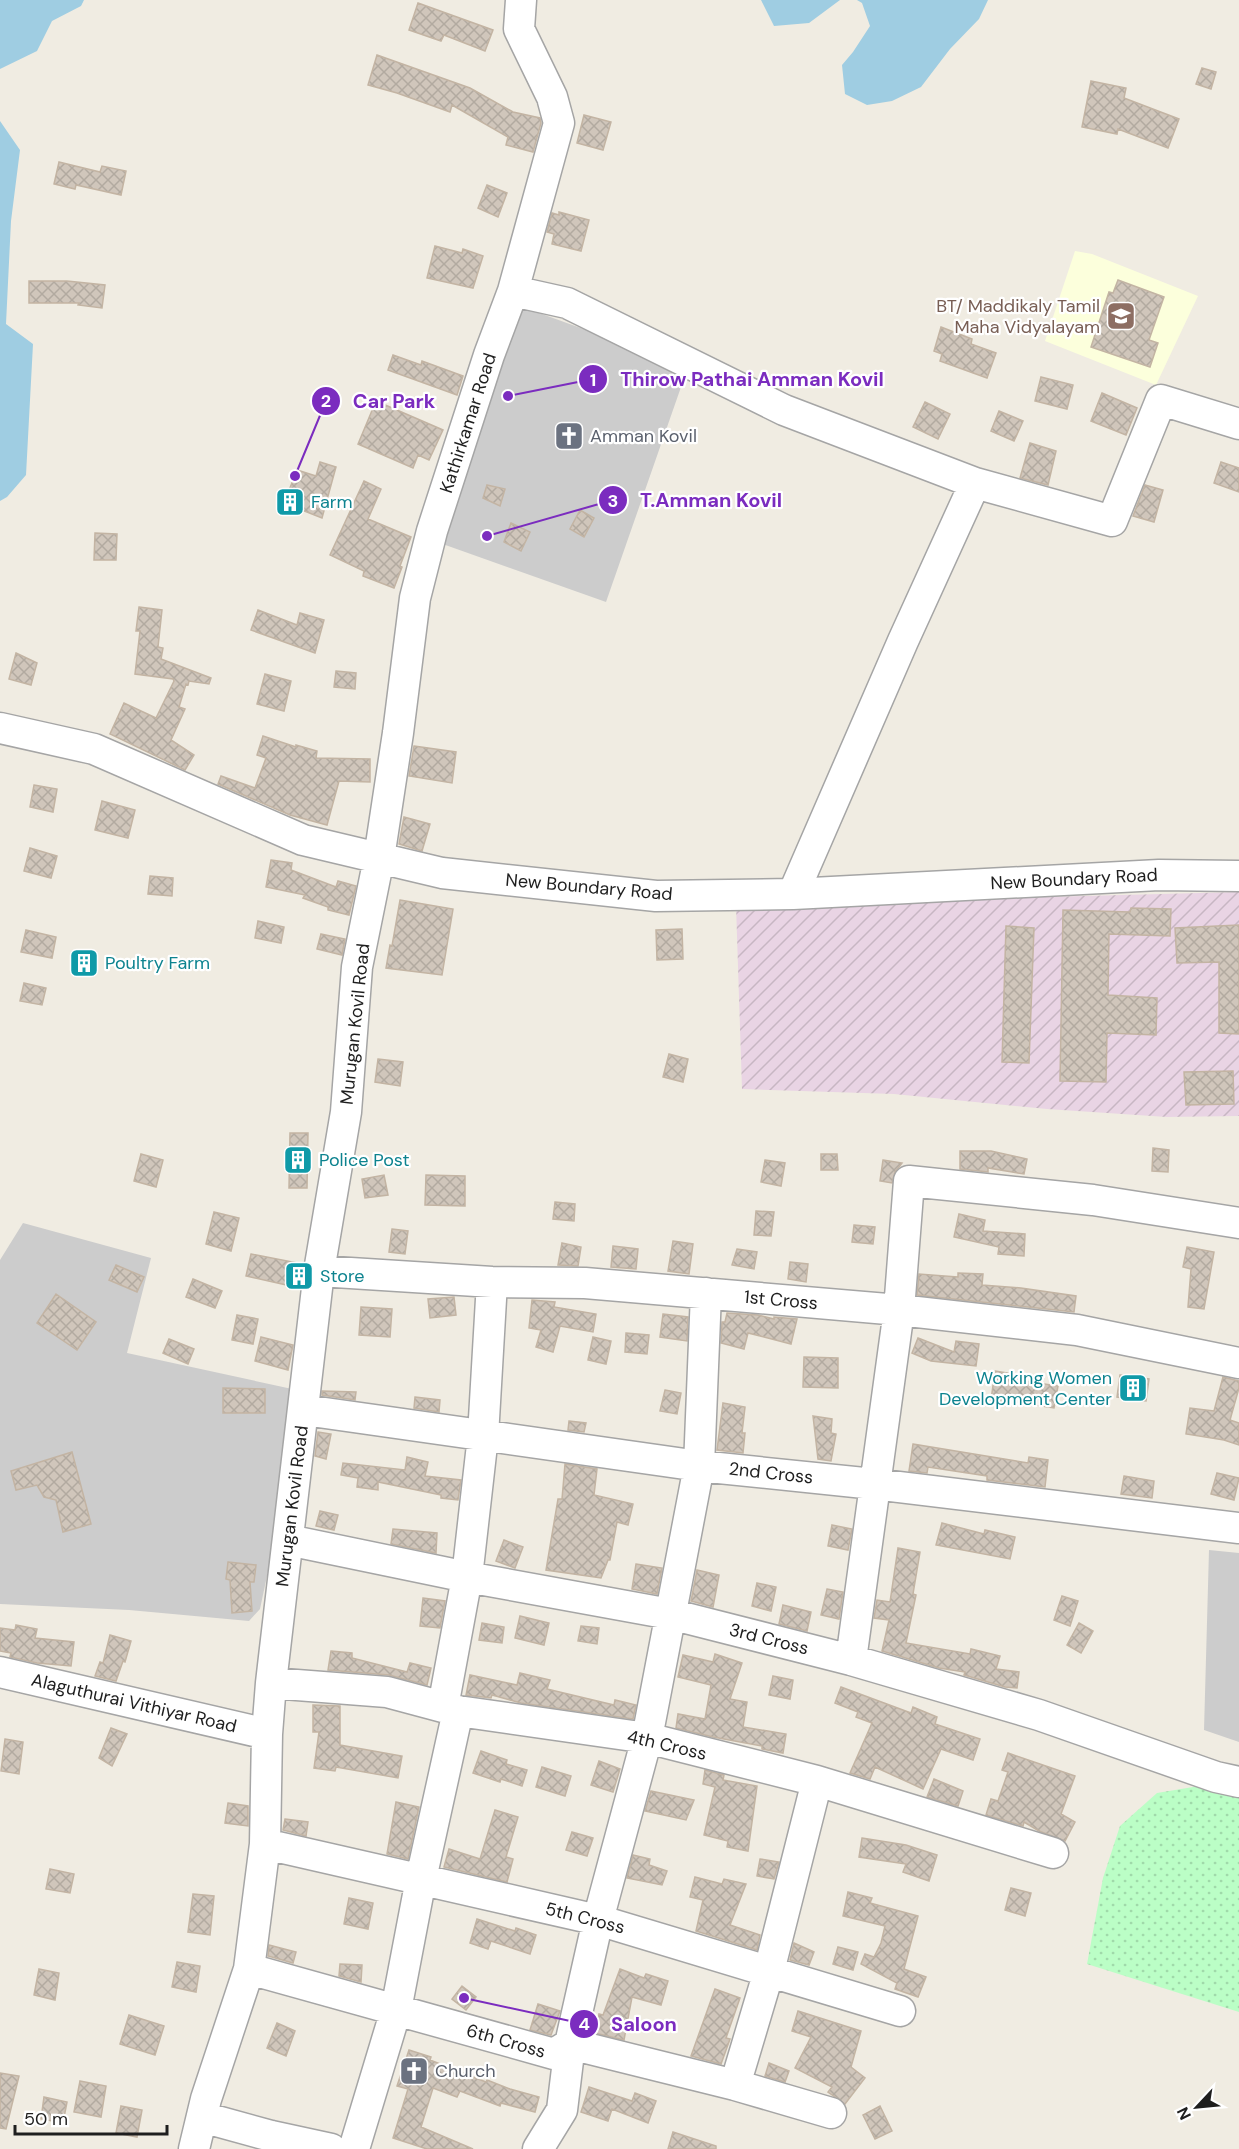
<svg xmlns="http://www.w3.org/2000/svg" width="1239" height="2149" viewBox="0 0 1239 2149" font-family="'DM Sans',sans-serif">
  <style>
    .industrial { fill: url(#industrial-furrows) }
    .education { fill: #fcffdc }
    .religious { fill: #ccc }
    .park { fill: url(#park-dots) }
    .water { fill: #9fcde2 }
    .building { fill: url(#building-cross-hatch); stroke: #c3b4a3; stroke-width: 1.5 }
    .lines { fill: none; stroke-linecap: round; stroke-linejoin: round }
    .minor-casing { stroke: #a5a5a5; stroke-width: 33 }
    .minor { stroke: #fff; stroke-width: 30 }
    .labels { text-anchor: middle; stroke-width: 4.5; stroke-linejoin: round; paint-order: stroke }
    .education-label { font-size: 18px; fill: #785e54; stroke: #fff; text-anchor: end }
    .street-label { font-size: 18px; fill: #1e1e1e; stroke: #fff }
    .worship-label { font-size: 18px; fill: #5b616d; stroke: #fff; text-anchor: start }
    .culture-label { font-size: 18px; fill: #0d838f; stroke: #fff; text-anchor: start }
    .leader { fill: none; stroke: #7b2cbf; stroke-width: 2 }
    .callout-dot { fill: #7b2cbf; stroke: #fff; stroke-width: 2 }
    .mark-label { font-size: 18px; text-anchor: middle; font-weight: bold; fill: #fff }
    .callout-label { font-size: 20px; text-anchor: middle; font-weight: bold; fill: #7b2cbf; stroke: #fff; stroke-width: 4.5; stroke-linejoin: round; paint-order: stroke }
  </style>
  <defs>
    <pattern id="industrial-furrows" width="10" height="10" patternUnits="userSpaceOnUse" patternTransform="scale(1.5)"><rect width="10" height="10" fill="#e9d4e4"/><path d="M-1 1l2-2M0 10L10 0M9 11l2-2" fill="none" stroke="#c7b6c3"/></pattern>
    <pattern id="park-dots" width="8" height="8" patternUnits="userSpaceOnUse" patternTransform="scale(1.5)"><rect width="8" height="8" fill="#bbfec6"/><path d="M2 2h.1M6 6h.1" fill="none" stroke="#a0d9aa" stroke-width="1.8" stroke-linecap="round"/></pattern>
    <pattern id="building-cross-hatch" width="8" height="8" patternUnits="userSpaceOnUse" patternTransform="scale(1.5)"><rect width="8" height="8" fill="#d0c6bb"/><path d="M0 0l8 8M0 8l8-8" fill="none" stroke="#b2aaa0"/></pattern>
  </defs>
  <rect width="100%" height="100%" fill="#f0ece2"/>
  <path class="industrial" d="M1239,892V1116L1167,1117L1047,1109L894,1094L742,1089L736,905Z"/>
  <path class="education" d="M1075,251L1092,254L1198,296L1156,385L1045,341Z"/>
  <path class="religious" d="M520,306L688,367L606,602L437,542Z
    M23,1223L151,1258L127,1353L306,1392L260,1609L249,1621L129,1610L0,1604V1260Z
    M1209,1550L1239,1553V1742L1204,1730Z"/>
  <path class="park" d="M1199,1786L1239,1798V2012L1087,1964L1103,1878L1120,1826L1157,1793Z"/>
  <path class="water" d="M0,0H84L81,6L52,21L37,51L0,69Z
    M761,0H840L809,23L774,26Z
    M857,0H988L979,19L950,49L921,87L892,101L867,105L845,94L842,65L853,52L870,26L862,3Z
    M0,121L20,150L11,221L6,324L33,344L26,475L7,497L0,501Z"/>
  <path class="building" d="M418,3L493,30L485,51L444,35L441,41L409,30Z
    M377,55L470,88L513,112L540,118L541,123L533,152L506,145L508,137L452,105L450,112L397,93L368,85Z
    M1202,68L1216,72L1211,89L1196,84Z
    M1091,81L1126,88L1124,98L1179,119L1168,148L1118,129L1117,134L1082,127Z
    M584,115L611,122L603,150L577,143Z
    M59,162L100,172L102,166L126,171L121,195L76,185L75,189L54,184Z
    M487,185L507,193L498,217L478,208Z
    M559,212L589,220L581,251L552,244L554,234L547,232L552,213L559,215Z
    M435,246L462,253L463,249L483,256L473,288L427,278Z
    M1118,280L1164,297L1149,340L1158,343L1150,367L1091,347L1109,292L1113,293Z
    M29,281H67L105,285L102,308L78,305L79,303H29Z
    M941,327L972,339L971,344L996,353L987,378L940,361L942,354L934,351Z
    M393,355L421,365L422,361L463,376L457,395L388,370Z
    M1041,377L1073,385L1067,409L1035,401Z
    M1102,393L1137,408L1126,435L1091,421Z
    M376,401L443,430L429,460L418,455L413,468L358,444Z
    M925,402L950,414L938,439L913,427Z
    M999,411L1023,421L1014,441L991,431Z
    M1030,443L1056,451L1048,485L1020,478Z
    M320,462L336,467L322,518L284,503L297,470L316,476Z
    M1221,462L1239,468V492L1214,483Z
    M364,481L381,489L368,519L411,537L400,566L402,567L394,588L363,576L364,571L330,555Z
    M487,485L505,489L500,506L483,498Z
    M1145,485L1163,490L1154,522L1133,516Z
    M580,510L594,518L584,537L570,529Z
    M511,523L530,532L521,551L504,542Z
    M95,533L117,534L116,560H94Z
    M139,607L162,610L158,647L163,648L161,659L211,678L209,684L189,681L188,685L186,684L179,707L185,709L171,740L194,755L185,770L110,734L124,703L156,718L174,681L173,679L135,674L140,631H136Z
    M258,610L297,625L300,613L324,620L315,653L251,630Z
    M16,653L37,663L31,685L9,679Z
    M336,671L356,673L355,689L334,687Z
    M265,674L291,681L284,711L257,704Z
    M263,736L296,747V745L317,751L316,758L370,759V782L339,781L327,825L290,815L218,784L221,776L255,788L266,758L257,755Z
    M414,746L456,752L452,783L409,776Z
    M34,785L57,789L53,812L30,807Z
    M102,801L135,810L128,838L95,830Z
    M404,817L430,824L422,851L399,844Z
    M30,848L57,856L51,878L24,871Z
    M271,860L292,863L291,870L336,887L338,881L356,886L349,915L328,910V907L303,898L305,895L266,887Z
    M150,876L173,878L172,896L148,894Z
    M400,900L453,909L442,975L386,968L390,945L392,946Z
    M1131,908L1171,909L1170,936L1109,934L1108,995L1157,998L1156,1035L1107,1033L1106,1082L1060,1081L1063,910L1130,912Z
    M258,921L284,927L281,943L255,938Z
    M1239,925V1034L1219,1033V962L1177,963L1175,928Z
    M1006,926L1034,928L1029,1063L1002,1062Z
    M682,929L683,959L657,960L656,930Z
    M26,930L56,937L52,958L21,952Z
    M321,934L345,939L342,955L317,949Z
    M24,983L46,988L42,1005L20,1001Z
    M669,1054L688,1059L683,1082L663,1077Z
    M378,1059L403,1062L400,1086L375,1082Z
    M1233,1071L1234,1104L1186,1105L1184,1072Z
    M290,1133H308L307,1188H289Z
    M1153,1148L1169,1150L1168,1172L1152,1171Z
    M960,1151H991L1027,1159L1024,1174L988,1168V1172L960,1169Z
    M141,1154L163,1160L156,1187L134,1181Z
    M821,1154H837L838,1170H821Z
    M765,1160L785,1163L781,1186L761,1182Z
    M883,1160L902,1163L895,1172L892,1183L880,1181Z
    M384,1175L388,1195L365,1198L362,1179Z
    M426,1175L465,1176V1206L425,1205Z
    M555,1202L575,1204L574,1221L553,1219Z
    M756,1211L774,1212L771,1236L754,1235Z
    M214,1212L239,1218L231,1251L206,1244Z
    M959,1214L985,1220L983,1231L1025,1234L1024,1256L998,1254L999,1247L954,1237Z
    M854,1225L875,1227L873,1244L852,1242Z
    M392,1229L408,1231L405,1254L389,1252Z
    M673,1241L693,1244L689,1274L668,1271Z
    M562,1243L581,1247L578,1266L558,1265Z
    M613,1246L638,1249L636,1269L611,1267Z
    M1187,1247L1214,1252L1204,1309L1188,1307L1191,1269L1183,1267Z
    M737,1249L757,1252L754,1269L732,1265Z
    M251,1254L303,1264L300,1288L246,1276Z
    M790,1262L808,1264L806,1282L788,1279Z
    M116,1265L144,1277L137,1292L109,1280Z
    M958,1273L983,1274L982,1285L1021,1288L1076,1296L1074,1312L917,1295L919,1274L958,1277Z
    M193,1279L222,1291L215,1308L186,1297Z
    M56,1294L96,1322L77,1350L37,1323Z
    M454,1297L456,1315L430,1318L428,1299Z
    M532,1300L555,1302L554,1307L596,1314L593,1332L560,1326L553,1352L536,1347L541,1330L529,1328Z
    M361,1307L392,1309L390,1337L359,1335Z
    M727,1313L758,1315L774,1319V1317L797,1319L791,1344L748,1333L744,1349L721,1343L722,1322H725Z
    M663,1314L688,1317L687,1341L660,1337Z
    M237,1315L258,1319L253,1344L232,1340Z
    M626,1333L649,1335L647,1354L625,1352Z
    M261,1337L293,1345L288,1370L255,1361Z
    M593,1337L611,1341L606,1364L588,1360Z
    M918,1338L954,1352L956,1341L979,1344L976,1366L931,1361L912,1353Z
    M169,1339L194,1349L188,1364L163,1353Z
    M804,1357L838,1358V1388L803,1387Z
    M995,1371L1020,1375L1019,1380L1058,1386L1054,1408L1016,1402L1015,1404L991,1400Z
    M1120,1375L1149,1379L1146,1401L1117,1397Z
    M1223,1377L1239,1381V1388L1230,1420L1239,1423V1445L1224,1440L1186,1434L1190,1408L1214,1411Z
    M223,1388L265,1389V1413H223Z
    M665,1390L681,1393L677,1414L660,1411Z
    M322,1391L356,1392L355,1400L322,1395Z
    M415,1397L440,1400L439,1412L414,1408Z
    M723,1403L745,1407L742,1433H745L743,1453L717,1450Z
    M813,1416L832,1419L831,1433L836,1434L831,1461L818,1459Z
    M569,1421L586,1423L584,1432L568,1430Z
    M318,1432L331,1434L326,1459L315,1456Z
    M913,1444L1028,1463L1029,1457L1048,1460L1045,1487L987,1480V1476L928,1467L927,1473L909,1471Z
    M72,1452L91,1524L63,1532L56,1500L44,1497L37,1485L16,1490L11,1471Z
    M407,1457L428,1462L425,1476L461,1480L458,1500L441,1498V1495L378,1482V1490L357,1487L358,1478L341,1475L343,1463L405,1470Z
    M565,1464L597,1469L594,1495L633,1504L628,1525L617,1522L610,1560H608L601,1578L546,1570L558,1499H562Z
    M1217,1473L1239,1478L1234,1500L1211,1494Z
    M1124,1476L1154,1481L1152,1498L1121,1494Z
    M320,1511L338,1515L334,1530L316,1526Z
    M942,1523L984,1534L985,1530L1015,1537L1010,1559L936,1545Z
    M832,1525L852,1529L848,1550L828,1546Z
    M393,1529L437,1533L436,1553L391,1544Z
    M504,1540L523,1547L515,1568L496,1561Z
    M898,1548L920,1552L913,1594L916,1595L906,1643L970,1654L971,1649L1000,1656L996,1669L1019,1672L1017,1688L1005,1687L964,1675L965,1672L939,1668L882,1651L889,1620L874,1618L877,1600L890,1602Z
    M228,1562L256,1565L254,1582H250L252,1611L232,1613L230,1580L226,1579Z
    M636,1564L662,1568L657,1594L632,1589Z
    M697,1570L719,1575L713,1607L691,1601Z
    M757,1583L776,1587L771,1611L752,1606Z
    M827,1589L843,1592L839,1619L821,1615Z
    M1062,1596L1078,1601L1070,1626L1054,1620Z
    M423,1598L445,1601L440,1628L420,1626Z
    M783,1605L811,1612L807,1631L779,1624Z
    M520,1616L549,1623L544,1645L515,1638Z
    M482,1623L504,1627L502,1643L479,1640Z
    M1079,1623L1093,1631L1081,1653L1067,1645Z
    M16,1625L37,1629L35,1638L74,1642L71,1666L37,1663L10,1657L11,1653L0,1651V1628L15,1630Z
    M581,1626L599,1628L597,1644L578,1641Z
    M110,1635L131,1641L125,1662L123,1661L116,1681L95,1676L100,1662L103,1663Z
    M331,1651L352,1653V1658L407,1672L410,1663L431,1668L427,1685L389,1675L328,1670Z
    M715,1654L742,1663L730,1699L747,1702L743,1727L786,1734L783,1753L762,1749V1746L713,1737L676,1728L678,1714L705,1719L711,1685L678,1677L683,1655L713,1662Z
    M520,1673L550,1680L547,1689L614,1705L615,1700L636,1705L633,1719L521,1703L492,1695L491,1698L466,1695L470,1675L517,1685Z
    M773,1676L793,1680L790,1699L769,1695Z
    M841,1687L911,1713L913,1707L937,1717L935,1724L980,1739L973,1760L941,1749L923,1789L875,1767L870,1779L850,1773L872,1723L856,1717L858,1712L835,1703Z
    M313,1705L340,1706V1745L402,1756L398,1778L336,1767L335,1771L314,1768L319,1732H313Z
    M111,1728L127,1734L112,1766L99,1758Z
    M5,1739L23,1742L19,1774L1,1771Z
    M481,1751L507,1760L506,1764L527,1770L522,1786L501,1779L500,1782L473,1773Z
    M1008,1753L1075,1776L1061,1814L1075,1822L1065,1841L1039,1831L1024,1822L1023,1826L986,1815L991,1799L998,1801L1008,1772L1002,1770Z
    M599,1761L620,1769L613,1792L591,1785Z
    M542,1767L571,1776L565,1796L536,1787Z
    M705,1770L724,1775L723,1780L757,1786L748,1851L727,1847L728,1841L704,1835L715,1787L703,1784Z
    M934,1779L963,1791L958,1806L927,1797Z
    M651,1791L694,1800L686,1820L645,1811Z
    M396,1802L419,1807L408,1859L387,1854Z
    M228,1803L248,1806V1826L225,1823Z
    M495,1810L518,1817L506,1857L513,1859L507,1882L444,1867L449,1849L480,1859Z
    M285,1819L308,1822L306,1836L283,1830Z
    M572,1832L593,1838L587,1856L566,1850Z
    M862,1838L906,1845L937,1855L929,1881L903,1872L906,1864L859,1857Z
    M633,1855L650,1859L649,1865L667,1871L662,1885L627,1878Z
    M760,1859L779,1862L774,1879L757,1876Z
    M50,1869L74,1874L70,1893L46,1889Z
    M695,1877L722,1884L724,1879L746,1884L730,1925L760,1935L757,1950L696,1931L703,1900L690,1897Z
    M1011,1888L1031,1893L1025,1916L1005,1910Z
    M848,1892L872,1898L870,1903L918,1916L904,1969L926,1977L918,1997L895,1989L897,1983L861,1964L865,1954L874,1957L881,1943L885,1926L843,1916Z
    M193,1894L214,1896L210,1935L188,1932Z
    M349,1898L373,1903L368,1929L344,1924Z
    M477,1919L515,1931L516,1928L536,1935L530,1954L491,1941L488,1949L470,1943Z
    M794,1943L814,1952L809,1965L790,1960Z
    M269,1945L296,1952L293,1963L268,1956Z
    M838,1947L858,1952L853,1970L833,1964Z
    M177,1962L200,1966L196,1992L172,1987Z
    M340,1964L362,1965L361,1982L339,1976Z
    M39,1969L59,1973L55,2000L34,1995Z
    M620,1969L644,1978L646,1974L668,1981L661,2005L632,1997L624,2040L595,2033L599,2014L603,2015Z
    M462,1986L476,1997L466,2010L452,1999Z
    M715,1989L740,1998L726,2038L730,2039L721,2064L691,2056Z
    M538,2004L560,2011L551,2035L530,2030Z
    M798,2011L861,2031L851,2067L865,2078L845,2104L828,2092L832,2087L795,2068L811,2037L792,2031Z
    M129,2015L164,2026L155,2055L120,2044Z
    M277,2023L295,2031L286,2056L267,2048Z
    M409,2050L431,2057L430,2060L486,2082L487,2080L510,2089L539,2097L535,2112L501,2103L500,2106L460,2091L457,2097L433,2088L421,2127L473,2149H427L393,2138L408,2089L397,2086Z
    M769,2063L789,2071L785,2082L765,2076Z
    M0,2073L19,2076L6,2129L0,2128Z
    M80,2081L106,2086L101,2117L74,2112Z
    M589,2087L632,2101L635,2093L656,2101L648,2123L612,2109L608,2121L581,2112Z
    M44,2097L67,2102L63,2123L41,2119Z
    M121,2106L142,2110L137,2137L116,2133Z
    M880,2106L892,2131L875,2139L863,2115Z
    M673,2132L716,2146V2149H668Z"/>
  <g class="lines">
    <g class="minor-casing">
      <path id="minor" d="M513,291L567,303L784,410L975,483L1112,521L1161,400L1239,424
        M0,728L94,749L303,840L442,873L656,896L793,894L1159,875L1239,876
        M793,894L903,641L975,483
        M319,1271L492,1282L585,1283L899,1310L1077,1330L1239,1363
        M304,1410L699,1466L874,1484L1239,1528
        M288,1540L467,1577L670,1614L851,1660L1039,1715L1216,1777L1239,1782
        M851,1660L899,1310L909,1181L1093,1200L1239,1223
        M0,1672L267,1734
        M271,1683L387,1692L458,1711L647,1738L817,1781L1053,1853
        M443,1707L467,1577L483,1436L492,1282
        M265,1844L598,1920L900,2011
        M249,1969L554,2054L570,2044L735,2085L831,2113
        M735,2085L769,1971L817,1781
        M202,2117L271,2136L331,2149
        M194,2149L206,2099L249,1969L265,1844L267,1734L271,1683L319,1271L346,1112L357,967L379,858L398,733L415,598L432,531L489,355L513,291L559,123L552,97L519,29L521,0
        M354,2149L396,2010L421,1879L458,1711
        M538,2149L562,2110L570,2044L598,1920L647,1738L699,1466L706,1293"/>
    </g>
    <use href="#minor" class="minor"/>
  </g>
  <defs>
    <g id="school-square" transform="scale(1.5)"><rect x="-9" y="-9" width="18" height="18" rx="4" fill="#8d6e63" stroke="#fff"/><path d="M0-5L7-2L0 1L-7-2ZM-4 1L0 2.5L4 1V4Q0 6-4 4Z" fill="#fff"/></g>
    <g id="church-square" transform="scale(1.5)"><rect x="-9" y="-9" width="18" height="18" rx="4" fill="#6b7280" stroke="#fff"/><path d="M-1.2-6h2.4v3.5h3.3v2.4h-3.3V6h-2.4V-.1h-3.3v-2.4h3.3Z" fill="#fff"/></g>
    <g id="building-square" transform="scale(1.5)"><rect x="-9" y="-9" width="18" height="18" rx="4" fill="#0f9aa8" stroke="#fff"/><path d="M-4-6H4V6H1V3H-1V6H-4ZM-2.5-4.3h1.7v1.8h-1.7ZM.8-4.3h1.7v1.8H.8ZM-2.5-1h1.7V.8h-1.7ZM.8-1h1.7V.8H.8Z" fill="#fff"/></g>
  </defs>
  <g fill-rule="evenodd">
    <use href="#school-square" x="1121" y="316"/>
    <use href="#church-square" x="569" y="436"/>
    <use href="#building-square" x="290" y="502"/>
    <use href="#building-square" x="84" y="963"/>
    <use href="#building-square" x="298" y="1160"/>
    <use href="#building-square" x="299" y="1276"/>
    <use href="#building-square" x="1133" y="1388"/>
    <use href="#church-square" x="414" y="2071"/>
  </g>
  <g class="labels">
    <g class="education-label">
      <text x="1100" y="312">BT/ Maddikaly Tamil<tspan x="1100" dy="21">Maha Vidyalayam</tspan></text>
    </g>
    <g class="street-label">
      <text transform="translate(468 423) rotate(-72)" y="6">Kathirkamar Road</text>
      <text transform="translate(1074 879) rotate(-3)" y="6">New Boundary Road</text>
      <text transform="translate(589 887) rotate(5)" y="6">New Boundary Road</text>
      <text transform="translate(355 1024) rotate(-84)" y="6">Murugan Kovil Road</text>
      <text transform="translate(781 1300) rotate(5)" y="6">1st Cross</text>
      <text transform="translate(771 1473) rotate(6)" y="6">2nd Cross</text>
      <text transform="translate(292 1506) rotate(-83)" y="6">Murugan Kovil Road</text>
      <text transform="translate(769 1639) rotate(14)" y="6">3rd Cross</text>
      <text transform="translate(134 1703) rotate(13)" y="6">Alaguthurai Vithiyar Road</text>
      <text transform="translate(667 1745) rotate(13)" y="6">4th Cross</text>
      <text transform="translate(585 1918) rotate(14)" y="6">5th Cross</text>
      <text transform="translate(506 2041) rotate(16)" y="6">6th Cross</text>
    </g>
    <g class="worship-label">
      <text x="590" y="442">Amman Kovil</text>
      <text x="435" y="2077">Church</text>
    </g>
    <g class="culture-label">
      <text x="311" y="508">Farm</text>
      <text x="105" y="969">Poultry Farm</text>
      <text x="319" y="1166">Police Post</text>
      <text x="320" y="1282">Store</text>
      <text x="1112" y="1384" text-anchor="end">Working Women<tspan x="1112" dy="21">Development Center</tspan></text>
    </g>
  </g>
  <path class="leader" d="M508 396L593 379M295 476L326 401M487 536L613 500M464 1998L584 2024"/>
  <g class="callout-dot">
    <circle cx="508" cy="396" r="6"/>
    <circle cx="295" cy="476" r="6"/>
    <circle cx="487" cy="536" r="6"/>
    <circle cx="464" cy="1998" r="6"/>
    <circle cx="593" cy="379" r="15"/>
    <circle cx="326" cy="401" r="15"/>
    <circle cx="613" cy="500" r="15"/>
    <circle cx="584" cy="2024" r="15"/>
  </g>
  <g class="mark-label">
    <text x="593" y="386">1</text>
    <text x="326" y="407">2</text>
    <text x="613" y="507">3</text>
    <text x="584" y="2030">4</text>
  </g>
  <g class="callout-label">
    <text x="752" y="386">Thirow Pathai Amman Kovil</text>
    <text x="394" y="408">Car Park</text>
    <text x="711" y="507">T.Amman Kovil</text>
    <text x="644" y="2031">Saloon</text>
  </g>
  <g transform="translate(1197 2107) rotate(244)" stroke="#ffffff" stroke-width="4.5" paint-order="stroke">
  <path d="M0-4.5L10 22L0 15L-10 22Z" fill="#1e1e1e"/>
  <text y="-9" font-size="16" font-weight="bold" text-anchor="middle" fill="#1e1e1e">N</text>
  </g>
  <path d="M15 2125v9h152v-9" fill="none" stroke="#1e1e1e" stroke-width="3"/>
  <text x="24" y="2125" font-size="18" fill="#1e1e1e" stroke="#ffffff" stroke-width="4.5" paint-order="stroke">50 m</text>
</svg>
